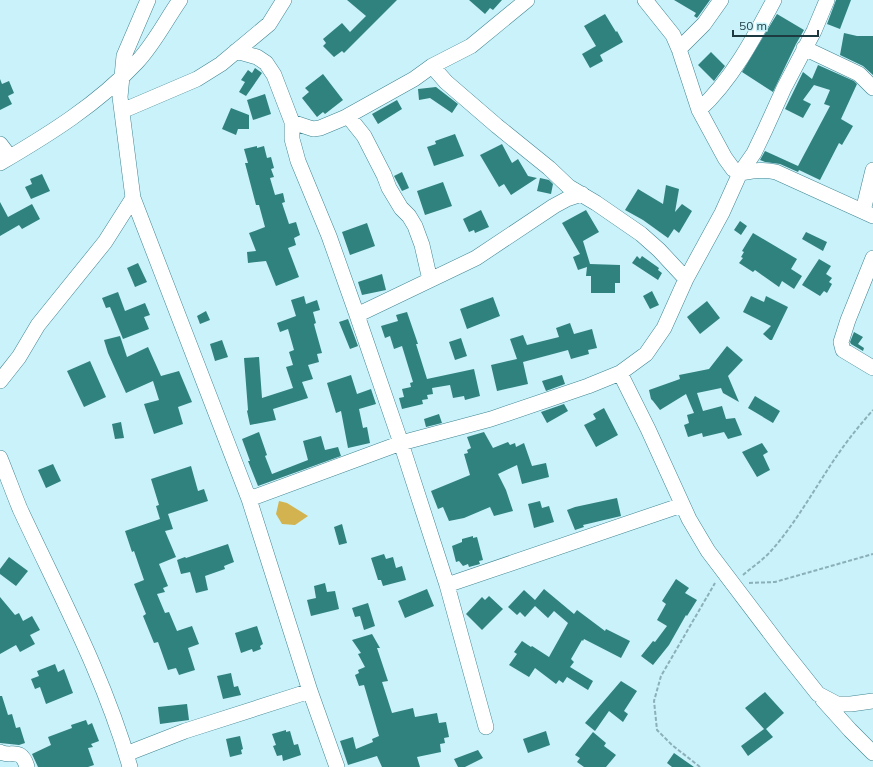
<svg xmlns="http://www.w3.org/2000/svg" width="873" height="767" viewBox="0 0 873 767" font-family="Mulish,sans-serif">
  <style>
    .green { fill: #d3b350 }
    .building { fill: #30827f }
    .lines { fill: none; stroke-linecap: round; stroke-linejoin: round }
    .minor-casing { stroke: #3f8592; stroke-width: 16 }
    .path { stroke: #8bb0b7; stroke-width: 2; stroke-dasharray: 4 2; stroke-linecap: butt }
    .minor { stroke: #fff; stroke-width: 15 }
  </style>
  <rect width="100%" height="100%" fill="#c9f2fa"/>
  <path class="green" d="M279,501L287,503L308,516L295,525L282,524L276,514Z"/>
  <path class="building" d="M347,0H397L344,53L342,51L334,57L323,46L326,43L323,39L342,23L350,32L366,16Z
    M469,0H502L493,10L490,8L485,14Z
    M674,0H710L697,18L694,16L696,13Z
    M836,0H851L840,29L827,24Z
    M605,14L616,32L617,31L623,42L600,55L603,61L590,68L582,54L596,46L584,26Z
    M777,14L804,30L796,44L773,92L742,72Z
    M844,33L857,36H873V75L863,66L840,55Z
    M711,52L725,66L714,81L698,65Z
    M818,65L854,81L857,84L841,119L853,126L842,145L839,143L820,180L799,170L798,172L780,164L765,162L760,160L765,151L798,166L830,106L824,104L830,90L814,85L803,100L811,104L803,118L785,109L803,72L812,79Z
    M255,68L262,73L246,96L239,92L245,82L241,80L248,70L252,73Z
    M323,74L343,100L325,114L323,112L317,117L302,98L309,92L305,88Z
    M0,79L2,84L9,81L14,93L8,96L12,104L0,110Z
    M436,87L458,104L452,113L430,98L419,100L418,89Z
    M265,94L271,114L253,120L247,100Z
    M397,100L402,109L378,124L372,114Z
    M231,108L249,115V129H238L236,135L222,129Z
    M455,134L464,156L434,166L427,147L436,144L435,141Z
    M502,144L512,163L518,159L528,176L537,178L511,195L504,184L499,187L480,155Z
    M257,146V148L264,146L267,158L271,157L274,168L271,169L274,177L270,178L275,195L283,193L285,202L282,203L289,224L296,222L300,235L294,238L296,245L288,248L299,277L276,286L266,261L248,263L247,252L256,251L249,233L265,227L259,205H256L245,163H248L244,149Z
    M402,172L409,188L402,191L394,176Z
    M42,174L50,191L31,199L25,187L32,184L30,179Z
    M540,178L549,180L553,184L551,194L537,191Z
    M443,182L452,206L425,215L417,191Z
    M666,185L679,189L675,212L682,204L692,211L679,233L674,229L668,238L643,220L625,210L638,189L663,204Z
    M0,202L8,217L32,204L40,219L22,229L19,225L0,236Z
    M481,210L489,227L475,233L474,230L469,232L463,219Z
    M586,210L599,232L583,241L590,264L620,265V283H615V293H591V276H586L587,267L578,270L573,257L580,254L562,223Z
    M740,221L747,226L741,235L734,230Z
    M367,223L375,246L350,255L342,232Z
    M806,232L827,242L823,251L802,239Z
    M753,233L797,259L791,269L802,276L794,289L782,281L779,287L755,270L753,272L739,263L743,258L741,257L744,252L742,251Z
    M637,256L640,259L642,256L659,268L658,270L662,273L658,280L632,263Z
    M819,259L831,266L826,274L832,278L829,282L832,284L827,293L824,291L820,296L802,285Z
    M138,263L147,282L135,287L127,268Z
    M382,274L386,290L362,295L358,282Z
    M652,291L659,305L650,309L643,296Z
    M118,292L125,311L145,303L150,315L144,317L149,329L123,339L110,307L106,308L102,298Z
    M304,296L306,304L317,300L320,310L313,312L316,323L314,324L315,328L322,353L317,354L319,362L308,365L313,379L302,382L308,398L273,409L276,420L250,425L247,411L248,410L244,358L259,357L262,398L293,388L286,367L293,365L289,352L294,350L288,329L280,332L277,323L296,316L291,300Z
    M751,296L764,302L766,296L788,307L772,340H770L763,334L771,326L743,312Z
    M493,297L500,316L467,329L460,309Z
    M707,301L720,318L700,334L687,317Z
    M206,311L210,320L200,324L197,316Z
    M407,312L418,344H416L427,379L474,369L480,396L465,400L464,396L453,398L450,385L432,388L433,394L427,395L428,399L422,400L423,404L402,409L399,398L404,397L402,389L411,387L410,383L413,382L402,346L394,349L390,336L385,338L381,326L398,321L396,315Z
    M348,319L358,346L350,349L339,322Z
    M570,323L574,334L592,329L597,348L588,350L589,354L571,359L568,350L523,362L528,384L497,391L491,365L517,359L510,339L523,335L527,345L559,337L556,328Z
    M854,332L863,337L858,344L864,348L863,351L851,344L850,342Z
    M120,336L127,357L148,347L161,376L179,371L192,402L178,407L183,424L154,434L144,404L159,400L153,381L126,393L108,353L104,340Z
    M461,338L467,356L455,360L449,342Z
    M222,340L228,357L215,361L210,344Z
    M727,346L743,360L728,376L739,402L723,393L721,388L697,393L703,411L722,406L726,419L735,418L742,435L728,439L724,432L703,437L702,433L688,437L684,425L689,423L687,415L694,413L686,394L660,410L653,401L651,399L649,390L680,379L679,375L709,369Z
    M90,361L106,397L84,407L67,371Z
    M351,375L357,394L371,389L376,404L359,409L363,428L367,427L370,443L348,448L341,411L336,413L327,383Z
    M562,375L565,384L546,391L542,381Z
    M755,396L780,411L773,423L748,408Z
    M564,404L568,411L547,423L541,412Z
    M604,408L618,435L596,447L584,425L596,419L593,414Z
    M439,414L442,423L426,427L424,419Z
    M121,422L124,438L115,439L112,424Z
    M259,432L267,455L265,456L272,474L308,460L303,441L321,436L325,450L338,447L341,456L258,486L248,461H250L242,439Z
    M484,432L493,448L508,442L510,445L515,443L516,447L524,443L532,466L546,463L549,477L522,484L517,465L498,474L506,490L513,511L494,516L490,507L464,518L449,521L443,507L438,509L431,491L470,475L464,454L468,453L467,450L471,448L467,437Z
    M762,443L768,452L763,455L770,470L757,477L742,452Z
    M53,464L61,481L46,488L38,470Z
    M191,466L198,491L204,489L208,501L168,514L173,529L165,531L176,557L159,564L168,586L163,588L165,592L157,594L165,613L169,612L177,631L192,626L199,644L188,648L195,670L179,675L176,668L168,670L158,642L154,643L143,616L146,614L134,584L144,580L134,551L132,552L125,531L160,519L156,506L159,505L151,479Z
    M617,498L621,516L583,525L584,527L575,530L567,510L575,507Z
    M540,501L542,508L549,506L554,522L534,528L528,504Z
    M342,524L347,543L339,545L334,527Z
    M473,536V538L477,537L483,560L479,561L480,564L469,567L468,564L463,566L459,561L456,562L452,546L462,542V539Z
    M228,544L234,562L224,566L225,569L205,576L208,590L196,593L190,572L181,574L177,560L185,557L186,558Z
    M384,554L386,559L393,557L396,568L402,566L406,580L383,586L381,580H378L371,558Z
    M9,557L28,571L16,586L0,574V569Z
    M676,579L689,588L685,593L697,600L687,616L686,615L669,645L653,665L641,656L653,641L655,642L667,626L657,620L666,604L662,601Z
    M325,583L327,592L335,591L339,609L311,616L307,600L316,598L314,586Z
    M427,589L434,606L405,618L398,601Z
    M544,589L574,614L577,610L605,631L606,629L630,641L621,658L584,639L583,641L582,640L571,659L574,662L570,667L593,681L588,690L567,677L563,683L559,680L556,684L535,668L529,677L509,665L517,654L514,652L522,641L531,647L532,646L549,657L568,623L554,611L548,618L535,606L525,617L520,612L517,615L508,607L524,590L535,600Z
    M489,596L503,609L482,630L466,614L482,597L485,600Z
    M0,597L15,615L19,613L23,621L32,616L40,630L30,635L35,644L20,652L16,645L0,654Z
    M368,603L375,626L364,630L360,616L355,617L352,608Z
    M257,626L263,644L260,646L261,649L253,652L252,649L241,653L235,633Z
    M372,634L380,648H377L388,681L382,682L392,713L413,708L415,717L437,713L439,723L446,722L449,737L444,738L445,743L440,744L441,752L417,757L420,767H382L377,756L348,765L340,741L353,737L356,749L373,742L372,739L379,736L364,685L359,686L355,675L359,673L358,670L365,667L358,654L361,653L352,640Z
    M55,664L58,672L64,669L73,693L46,704L40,687L35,689L31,679L39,676L37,671Z
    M231,673L234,687L238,686L241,695L223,699L217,676Z
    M621,681L637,691L624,711L628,714L623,722L609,711L595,731L585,723Z
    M765,692L784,713L766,729L773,737L748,756L741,746L764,729L745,708Z
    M0,696H2L8,715L12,714L16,728L20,727L25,743L19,745L0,743Z
    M187,704L189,720L160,724L158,707Z
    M86,720L88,725L92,723L99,741L91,744L93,747L88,748L94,765L88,767H38L32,754L51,745L48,737L72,728L71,725Z
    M286,730V732L290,731L294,745L298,744L301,755L283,761L282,755L277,756L273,746L276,745L272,734Z
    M546,731L550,745L528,753L523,739Z
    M593,732L606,743L604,746L616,755L606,767H584L577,762L580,758L575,755Z
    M240,736L243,749L241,750L242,754L230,757L226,739Z
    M478,750L483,758L465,767H458L454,759Z
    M674,753L694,767H672L667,763Z"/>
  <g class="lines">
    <g class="minor-casing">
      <path id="minor" d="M148,0L124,56L120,97L133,198L249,499L310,691L337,767
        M645,0L673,35L679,49L699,110L725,158L733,169L740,173C753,171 763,169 776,172L873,216
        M804,48L859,74L873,88
        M679,49L704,24L721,0
        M236,51L257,57L266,63L274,75L292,122V139L298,161L329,236L357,315L401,443L447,585L486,727
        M432,66L446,82L497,126L549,168L569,187L596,203L641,234L659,250L686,279
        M699,110C731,81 754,38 774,0
        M122,111L197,79L221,64L269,24L284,0
        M348,116L364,136L384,175L389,188L401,208L409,216L415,226L422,245L430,280
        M292,122L313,129L320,128L344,118L414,79L432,66L471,46L527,0
        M0,144L10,157
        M0,163C48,135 98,104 137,62C154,44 166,20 180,0
        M863,211L873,170
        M873,258L848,320L841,342L843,350L873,368
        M357,315L476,258L554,206L567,199L582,194
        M620,373L648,429L689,519L708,551L783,650L818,694L837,704H851L873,701
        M0,381L19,357L38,325L105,242L133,198
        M0,458C7,475 13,492 20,509C60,595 104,676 130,767
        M249,499L401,443L491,419L588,386L620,373L646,354L664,328L686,279L722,213L740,173L754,153L765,130L784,88L814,31L827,0
        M447,585L682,505
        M823,700L850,730L873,753
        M0,752C11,758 21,746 27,767
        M126,754L185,731L310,691"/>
    </g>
    <path class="path" d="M743,575C752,567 763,560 771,551C794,525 811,495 830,466C843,446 857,428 873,410
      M749,583L775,582L873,554
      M700,767L672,745L657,730L654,701L661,676L715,583"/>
    <use href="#minor" class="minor"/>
  </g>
  <path d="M733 30v6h85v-6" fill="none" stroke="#1d3a40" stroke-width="2"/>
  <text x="739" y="30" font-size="12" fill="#1d3a40" stroke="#c9f2fa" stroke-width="3" paint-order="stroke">50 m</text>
</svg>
